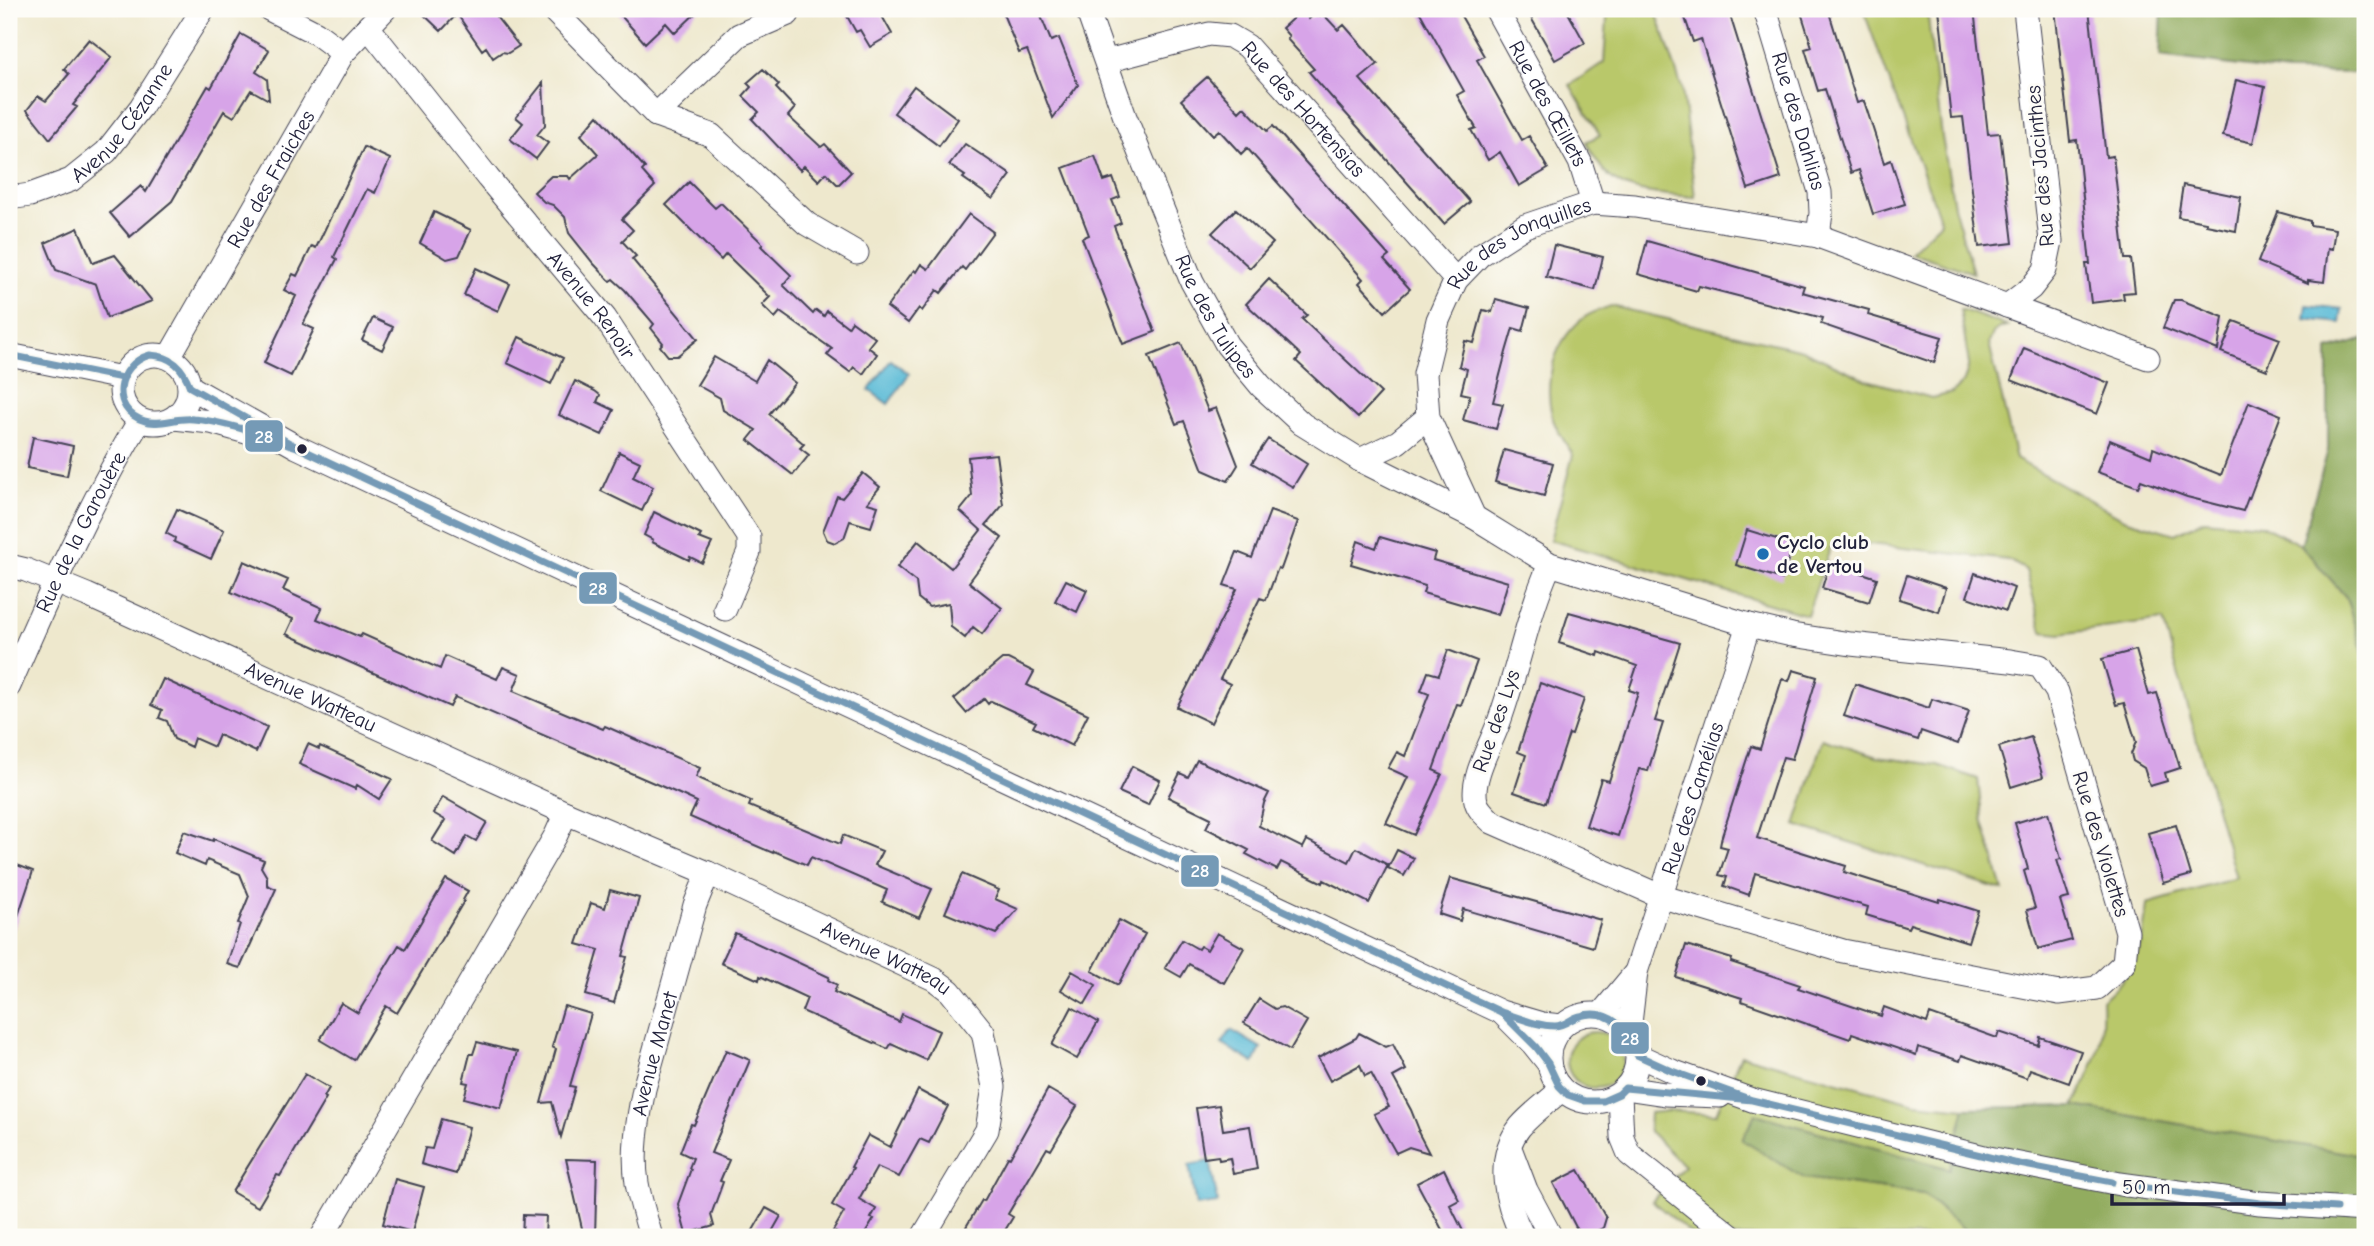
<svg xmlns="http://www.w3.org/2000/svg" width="2374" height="1246" viewBox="0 0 2374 1246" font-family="'Comic Neue',sans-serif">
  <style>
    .green { fill: #b9c86b; stroke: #6e7553; stroke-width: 2 }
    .forest { fill: #92ac5f; stroke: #5a674d; stroke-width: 2 }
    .water { fill: #57b9d5; stroke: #3c6e88; stroke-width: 2 }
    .building { fill: #d7a4e8 }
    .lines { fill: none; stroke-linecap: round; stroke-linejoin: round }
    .minor-casing { stroke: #414051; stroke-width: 25 }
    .minor { stroke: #fff; stroke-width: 23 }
    .bus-1-casing { stroke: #fdfcf7; stroke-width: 12 }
    .bus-1 { stroke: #759ab6; stroke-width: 7 }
    .bus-dot { fill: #22223b; stroke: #fdfcf7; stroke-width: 2.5 }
    .poi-dot { fill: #1f6fb2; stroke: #fdfcf7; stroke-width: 2.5 }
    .labels { text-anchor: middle; stroke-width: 6; stroke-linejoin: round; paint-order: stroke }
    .street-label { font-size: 21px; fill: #22223b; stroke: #fdfcf7 }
    .poi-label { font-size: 21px; font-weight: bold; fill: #22223b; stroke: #fdfcf7; text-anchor: start }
    .line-badge { stroke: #fdfcf7; stroke-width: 2.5 }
    .badge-label { font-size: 19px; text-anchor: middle; font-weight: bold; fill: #fff }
  </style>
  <rect width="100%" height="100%" fill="#fdfcf7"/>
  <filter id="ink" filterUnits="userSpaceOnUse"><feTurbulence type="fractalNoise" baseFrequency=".0143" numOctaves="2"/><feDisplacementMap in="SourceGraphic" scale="14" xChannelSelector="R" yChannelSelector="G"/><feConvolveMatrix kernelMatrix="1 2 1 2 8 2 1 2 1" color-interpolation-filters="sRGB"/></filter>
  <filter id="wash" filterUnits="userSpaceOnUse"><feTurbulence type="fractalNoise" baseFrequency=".00686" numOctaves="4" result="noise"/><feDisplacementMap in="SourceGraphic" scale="28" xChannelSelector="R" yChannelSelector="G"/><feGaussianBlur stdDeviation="1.57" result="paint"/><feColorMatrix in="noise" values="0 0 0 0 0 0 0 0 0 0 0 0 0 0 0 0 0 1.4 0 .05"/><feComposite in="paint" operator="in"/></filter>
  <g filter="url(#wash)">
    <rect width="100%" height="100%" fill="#eee8cd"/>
    <path class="green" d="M1602,9H1655L1682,88L1695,197C1666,194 1625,196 1604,171C1597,163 1592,152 1586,142L1600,135L1570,85L1604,62L1607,18Z
      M1864,9H1927L1942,137L1954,206L1973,273L1910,252L1941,222L1867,20Z
      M1611,306L1802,350L1867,380L1932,398L1952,393L1964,381L1969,364L1960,309L2007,326C1996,328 1993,332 1989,343L2016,459L2124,519L2175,534L2204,520L2261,525L2301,545L2346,597L2365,659V1156L2074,1106C2094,1066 2105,1045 2102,1000C2138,971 2142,948 2147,904L2236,878L2163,620L2060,634L2042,632L2026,570L2008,560L1844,541L1831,546L1807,615L1550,540L1573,455C1566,443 1555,429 1552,416C1543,380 1555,339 1585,317C1592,312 1603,309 1611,306Z
      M1823,739L1877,757L1937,765L1978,779L1982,819L2003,890L1795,825Z
      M1567 1060a28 28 0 1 1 56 0a28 28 0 1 1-56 0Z
      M1741,1055L1915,1103L1965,1108L1950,1169L1755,1115L1804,1178L1923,1194L1973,1237H1979H1695L1652,1201L1684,1166L1649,1131L1650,1113L1668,1111L1716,1114Z"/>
    <path class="forest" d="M2162,9H2365V73L2288,72L2160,56Z
      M2365,339V659L2346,597L2301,545L2328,450V350Z
      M2074,1106L2365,1156V1237H1973L1923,1194L1804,1178L1742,1140L1755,1114L1949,1169L1965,1108Z"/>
    <path class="water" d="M2307,305L2342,309L2340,323L2305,319Z
      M891,360L909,374L888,404L869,390Z
      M1231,1030L1261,1048L1254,1063L1222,1044Z
      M1210,1161L1218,1203L1196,1206L1189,1165Z"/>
    <g id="blocks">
      <path class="building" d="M418,9H490L519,46L508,53L502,52L493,58L486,47L482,50L457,14L441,31Z
        M615,9H700L675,33L666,23L645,43Z
        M843,9H878L892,34L870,47L860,30L856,32Z
        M1001,9H1038L1051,41L1059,38L1078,85L1053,118L1027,50L1019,53Z
        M1418,9H1457L1484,56L1477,60L1522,140L1529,136L1548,169L1519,186L1500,152L1488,160L1471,130L1476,128L1457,95L1464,91Z
        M1526,9H1566L1585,43L1555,60Z
        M1682,9H1728L1781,178L1748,189L1701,39L1693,42Z
        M1800,9H1828L1857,103L1864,101L1884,163L1891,160L1905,204L1873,214L1859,170L1851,173L1825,89L1818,91L1805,49L1812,47Z
        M1939,9H1974L1988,134L2000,133L2013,243L1979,247L1963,117L1951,118Z
        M2055,9H2089L2106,157L2113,156L2125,259H2131L2135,292L2123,293L2124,299L2091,303L2086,264H2090L2077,140L2070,141Z
        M1302,10L1309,19L1313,15L1325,16L1338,30L1344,25L1378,64L1360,79L1470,202L1444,224L1309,72L1314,69L1287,39L1289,36L1282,28Z
        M241,34L269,50L256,72L267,79L269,100L251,90L234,117L224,111L172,201L130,237L110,213L141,186L146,192L208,86L211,88Z
        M89,39L112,57L73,105L77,107L50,139L27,110L38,96L46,101L69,74L64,69Z
        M763,69L779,85L776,88L795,108L788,116L821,147L825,144L851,172L838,185L826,173L819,181L804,166L800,170L752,119L759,112L743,96L751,87L747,83Z
        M1207,77L1239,112L1244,107L1267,131L1273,126L1389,256L1384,260L1410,289L1385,312L1359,283L1363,279L1247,148L1241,154L1219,130L1213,135L1181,100Z
        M2236,80L2265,87L2253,143L2223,136Z
        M543,83L545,125L537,135L548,143L536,159L510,139L523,123L516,117Z
        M914,86L958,119L939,146L894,113Z
        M598,115L645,168L642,171L655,186L622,219L633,230L622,241L636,256L632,259L698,339L677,356H668L660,346L663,343L651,328L654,324L625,290L613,279L610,281L593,263L569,233L565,217L553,205L544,202L534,192L551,176H568L570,179L598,154L581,135Z
        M965,144L1011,175L993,199L963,178L965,176L949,165Z
        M364,147L390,159L375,193L367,189L334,257L337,259L303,324L314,329L291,376L264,363L296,296L284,290L293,274L297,276L312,246L316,248Z
        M1095,156L1104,181L1113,178L1120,197L1112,200L1121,223L1114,226L1155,332L1123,344L1082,238L1089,235L1063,168Z
        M689,182L715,208L721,203L763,244L761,246L791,275L783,285L813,314L816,310L824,316L827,311L848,327L852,321L875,338L868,347L877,354L863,374L854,367L850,372L827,355L832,349L780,312L775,318L762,305L770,297L726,254L721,260L666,205Z
        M2183,185L2241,197L2236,231L2206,225V222L2178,217Z
        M1236,209L1273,243L1250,268L1212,233Z
        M434,212L471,230L459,256L447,259L420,243Z
        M2278,212L2310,221V225L2335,229L2332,249L2328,248L2324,282L2308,280V283L2258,262Z
        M969,214L993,232L965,270L962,267L941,293L937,290L922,311L919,308L908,323L887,307L914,270L916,272L921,264L928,269Z
        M78,228L93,263L115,255L152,301L107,318L96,284L56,270L45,243Z
        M1647,241L1804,286L1802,292L1869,310L1868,315L1942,337L1934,363L1821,324L1823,318L1699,286L1697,291L1638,274Z
        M1554,245L1603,257L1595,290L1546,277Z
        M476,268L510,284L498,311L464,295Z
        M1269,279L1307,315L1302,319L1381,393L1358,418L1296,361L1301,355L1246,304Z
        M1496,299L1529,308L1523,331L1513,328L1506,352L1493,402L1503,404L1496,429L1463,420L1470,395L1461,393L1467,369L1459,366L1465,341L1474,343L1483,310L1492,312Z
        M2174,300H2181L2223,317L2218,350L2163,328Z
        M373,318L393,327L382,350L362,340Z
        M2234,321L2280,339L2267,370L2221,352Z
        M519,337L563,358L551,384L507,363Z
        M1181,343L1208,411L1216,408L1238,465L1228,481L1203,470L1184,421L1176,424L1149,356Z
        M2024,348L2109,383L2097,414L2011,380Z
        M714,357L755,381L767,360L795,383L769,414L804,444L800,448L809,455L793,475L748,440L756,430L723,410L720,398L697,385Z
        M575,381L595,391L600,395L597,402L614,410L602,435L559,415Z
        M2249,402L2281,415L2249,499L2248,498L2243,511L2187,497L2141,480L2138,487L2097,472L2110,440L2151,457L2153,448L2221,475Z
        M33,437L73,446L67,476L27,468Z
        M1268,439L1307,464L1293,487L1252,463Z
        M1504,450L1553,463L1544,496L1495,482Z
        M619,452L640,462L633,477L653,487L642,511L601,491Z
        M996,454L1003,505L986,525L1002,538L969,582L1002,608L982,634L973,627L965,638L951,627L949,603L929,607L918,598L916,582L897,567L918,541L951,568L981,530L960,511L972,496L968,457Z
        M863,473L880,487L867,503L878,506L871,527L850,521L844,538L835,543L827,540L823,531L837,496L842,498Z
        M177,509L224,530L211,559L174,542L175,538L166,533Z
        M1270,511L1298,521L1281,569L1278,568L1266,600L1260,598L1220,679L1230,684L1211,723L1177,707L1237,589L1224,585L1237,552L1252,558Z
        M654,512L701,535L699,538L712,543L702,563L690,557L689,560L652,542L653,540L644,535Z
        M1747,530L1793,544L1782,579L1736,565Z
        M1380,537L1435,553L1433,560L1508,582L1498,615L1423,593L1425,586L1351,564L1358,541L1376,548Z
        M244,561L288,580L283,590L322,608L317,619L360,637L362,634L440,669L445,656L497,679L503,667L520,674L513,691L603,729L605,726L700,768L696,777L751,801L749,806L840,844L843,835L882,851L875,865L932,889L919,918L882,902L887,890L811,857L807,865L774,851L773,853L690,817L697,802L677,793L455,697L450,707L286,634L293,619L231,592Z
        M1830,562L1877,578L1869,602L1822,588Z
        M1975,573L2014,588L2006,611L1967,597Z
        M1907,575L1946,588L1939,612L1899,599Z
        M1066,580L1087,590L1077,612L1055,601Z
        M1569,612L1680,643L1655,721L1663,723L1648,771L1639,769L1618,836L1586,826L1601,779L1609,781L1638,693L1629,690L1637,666L1599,652L1598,656L1559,643Z
        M1448,650L1477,661L1461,705L1457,704L1433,770L1442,774L1414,835L1386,823L1408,777L1388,768L1397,752L1405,756L1429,694L1421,691L1428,672L1439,675Z
        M2136,650L2149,695L2157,693L2180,768L2165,773L2167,781L2150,786L2144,768L2133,761L2131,754L2136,742L2124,703L2116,705L2102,659Z
        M1002,659H1008L1034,672L1027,685L1088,714L1072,746L1033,727L1036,722L991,701L988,704L984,699L966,713L954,699Z
        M1793,670L1817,677L1792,759L1783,757L1757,838L1846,866L1844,872L1939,902L1940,899L1978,911L1968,942L1910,924L1908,928L1866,915L1868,907L1755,873L1749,895L1724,886L1727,877L1719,875L1728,848L1720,846L1722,836L1751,746L1760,749L1782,679L1789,681Z
        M163,679L267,727L256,752L219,735L214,747L194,738L191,747L174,739L167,721L159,718L162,710L151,705Z
        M1540,683L1584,699L1572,735L1569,734L1546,803L1514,792L1526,755L1518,752Z
        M1855,684L1929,708L1932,699L1969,711L1958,744L1921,731L1918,740L1844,716Z
        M2031,737L2043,777L2011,787L1999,747Z
        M308,744L319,749L320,746L392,779L379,799L357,785L355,789L299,764Z
        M1197,760L1269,793L1264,803L1259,826L1303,848L1307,840L1349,862L1356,848L1388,865L1369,903L1324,880L1323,883L1281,862L1277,870L1246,854L1249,850L1206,828L1211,818L1168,797L1180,773L1188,777Z
        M1132,766L1160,780L1148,805L1119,792Z
        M443,797L487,822L476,841L467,836L456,856L432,841L445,820L433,813Z
        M2048,813L2061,859L2057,860L2069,898L2060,900L2072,940L2038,949L2027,910L2035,908L2024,871L2028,869L2015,823Z
        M2176,825L2191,875L2163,883L2148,833Z
        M184,831L213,841L214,839L264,860L261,867L267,877V885L276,889L240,968L227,964L240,924L238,923L249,896L240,874L207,860L205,866L175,853Z
        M1397,850L1414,858L1404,876L1388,868Z
        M9,862L33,871L12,934H9Z
        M962,874L999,890L995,899L1018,909L996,934L945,913Z
        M1450,878L1601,920L1593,947L1463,909L1460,921L1439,914Z
        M446,879L468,891L463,900L464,901L397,1013L386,1006L354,1060L320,1040L341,1003L358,1013L399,945L405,949Z
        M610,890L639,898L623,956L627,957L614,1003L586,995L599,950L577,944L591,903L605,908Z
        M1119,920L1145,934L1118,985L1092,971Z
        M735,933L829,977L828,980L837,985L834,992L899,1022L902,1014L939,1031L926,1060L891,1044L888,1049L802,1011L807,998L760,976L759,980L721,963Z
        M1217,933L1244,948L1224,983L1189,964L1181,977L1165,968L1182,940L1198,949L1200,946L1207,950Z
        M1686,945L1732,959L1731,962L1800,985L1798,988L1881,1016L1884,1007L1927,1023L1930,1014L1997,1038L1999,1032L2038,1045L2040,1037L2081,1051L2069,1083L2030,1069L2027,1078L1962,1055L1960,1061L1918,1047L1916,1055L1852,1033L1850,1039L1741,1001L1742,998L1676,977Z
        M1072,971L1096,985L1085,1004L1061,990Z
        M1259,999L1275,1009L1282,1007L1307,1021L1290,1050L1244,1023Z
        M564,1006L591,1014L570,1086L575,1087L561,1137L552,1102L541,1103L556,1049L552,1047Z
        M1072,1007L1098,1022L1077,1059L1052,1045Z
        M1359,1033L1386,1047L1393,1044L1406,1070L1393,1077L1411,1110L1419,1130L1418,1132L1429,1153L1409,1147L1396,1153L1374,1114L1389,1107L1371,1073L1365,1076L1360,1065L1330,1081L1318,1058L1356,1038Z
        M477,1042L517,1052L501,1108L464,1098L468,1083L463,1082L470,1054H473Z
        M726,1050L750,1060L711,1153L729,1160L720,1181L723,1182L711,1215L714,1226L686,1234L678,1204L691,1169L689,1168L693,1158L680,1152L691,1124L694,1125Z
        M305,1074L329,1088L324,1097L326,1098L280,1176L277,1175L258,1207L232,1192Z
        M1048,1089L1077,1106L1051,1150L1047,1148L1008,1214L1013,1217L1001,1237H964L969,1229L966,1227L982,1200L984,1201L1008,1157L1010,1158Z
        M918,1090L948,1106L929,1143L920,1139L899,1177L877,1167L859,1199L876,1209L871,1218L874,1219L863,1237H844L833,1231L844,1212L832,1205L853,1168L851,1167L868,1135L890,1147Z
        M1219,1105L1223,1130L1250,1126L1257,1169L1233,1174L1230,1158L1219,1160L1218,1156L1204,1158L1196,1108Z
        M441,1119L469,1127L456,1174L421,1164L425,1148L432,1149Z
        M566,1159L597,1160L595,1237H584Z
        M1444,1169L1459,1200L1450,1205L1466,1237H1446L1417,1183Z
        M1579,1170L1606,1218L1603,1228L1585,1237H1581L1553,1183Z
        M395,1179L424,1187L412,1232L383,1224Z
        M766,1208L781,1216L769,1237H762L752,1232Z
        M523,1215L546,1216L545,1237H522Z"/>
    </g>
  </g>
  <g filter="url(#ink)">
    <use href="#blocks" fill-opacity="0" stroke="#414051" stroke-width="2"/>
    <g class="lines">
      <g class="minor-casing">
        <g id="minor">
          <path d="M269,9L316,33L343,53"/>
          <path d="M552,9L656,115L711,135L807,224L857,253"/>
          <path id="s1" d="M1087,9L1125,117L1192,282L1227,345L1261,386L1302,424L1360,460L1474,517"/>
          <path id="s2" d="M1496,9L1580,162L1593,203"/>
          <path id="s3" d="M1765,9L1820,192L1821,213L1818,236"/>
          <path id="s4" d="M368,27L488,178L605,318L749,537V552L725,609"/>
          <path id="s5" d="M1107,61L1209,34L1230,36L1247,46L1456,280"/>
          <path d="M656,115L739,35L788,14"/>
          <path id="s6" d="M9,198L30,195L71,180L106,152L141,107L203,9"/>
          <path d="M2007,306L2031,288L2045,270L2051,241L2025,9"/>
          <circle cx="155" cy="389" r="34"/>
          <path d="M9,355L122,378"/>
          <path id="s7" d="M169,357L343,53L385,9"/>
          <path d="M190,387L297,447L1501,1012L1542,1024L1562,1026"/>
          <path d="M174,418L211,422L260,436"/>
          <path d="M1360,460L1398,442L1428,417"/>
          <path id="s8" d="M1550,564C1527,616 1519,666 1500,719C1493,741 1470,778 1476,801C1478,810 1486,816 1492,822L1660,896L1843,951L2059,993L2097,988L2124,963L2127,932L2057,692L2040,666L2010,661L1851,644L1792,635L1749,625L1550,564L1474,517L1428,417L1425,374L1438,320L1456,280L1480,255L1525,226L1593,203L1635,206L1818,236L2148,358"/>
          <path id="s9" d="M9,566L26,570L87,595L566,813L708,873L934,979L950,991L983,1032L994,1087L987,1130L923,1237"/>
          <path id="s10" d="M9,686C48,596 89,504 140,420"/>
          <circle cx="1593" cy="1058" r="44"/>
          <path d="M1503,1014L1533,1044L1549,1064"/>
          <path d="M1601,1014L1636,972"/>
          <path id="s11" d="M1629,1032L1636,972L1749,625"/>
          <path d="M1637,1055L1672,1071L1752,1100L1984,1157L2120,1184L2260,1203L2365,1210"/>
          <path d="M1625,1088L1665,1094L1720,1096"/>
          <path d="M1620,1095L1622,1137L1629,1154L1732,1237"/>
          <path d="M1510,1148L1526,1190L1551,1237"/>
          <path d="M322,1237L556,835L566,813"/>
          <path id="s12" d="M651,1237C646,1219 640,1201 637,1183C632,1152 638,1119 644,1089L695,905L708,873"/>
          <path d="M1523,1237C1506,1204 1494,1160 1520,1127C1532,1113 1548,1102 1561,1090"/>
        </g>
      </g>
      <use href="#minor" class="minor"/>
      <g class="bus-1-casing">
        <path id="bus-1" d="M9,355L122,378
          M150,355C172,356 183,367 190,387L297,447C263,436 229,422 193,419C177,417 158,426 145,421C108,410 117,364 150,355Z
          M297,447L1501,1012
          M1501,1012C1518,1017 1536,1026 1555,1026C1565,1026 1571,1018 1580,1016C1609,1007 1630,1030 1637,1055L1672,1071L1752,1100
          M1501,1012L1536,1047L1548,1063L1559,1086L1568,1095L1585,1101H1603L1619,1094L1625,1088L1752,1100
          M1752,1100L2014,1163
          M1752,1100L2014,1163
          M2014,1163L2112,1182
          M2014,1163L2112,1182
          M2124,1185L2260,1203
          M2124,1185L2260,1203
          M2260,1203L2336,1208
          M2260,1203L2336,1208"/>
      </g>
      <use href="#bus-1" class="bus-1"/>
    </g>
  </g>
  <g class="bus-dot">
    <circle cx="302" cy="449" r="6"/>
    <circle cx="1701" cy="1081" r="6"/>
  </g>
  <circle class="poi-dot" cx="1763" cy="554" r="7"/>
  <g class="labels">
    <g class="street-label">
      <text dy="7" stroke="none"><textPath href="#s2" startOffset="108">Rue des Œillets</textPath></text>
      <text dy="7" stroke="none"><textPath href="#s5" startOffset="231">Rue des Hortensias</textPath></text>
      <text dy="7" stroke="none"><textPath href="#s6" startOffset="142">Avenue Cézanne</textPath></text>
      <text dy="7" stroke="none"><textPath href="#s3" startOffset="117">Rue des Dahlias</textPath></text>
      <text transform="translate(2040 166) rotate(-95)" y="7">Rue des Jacinthes</text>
      <text dy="7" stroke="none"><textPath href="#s7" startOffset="205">Rue des Fraiches</textPath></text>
      <text dy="7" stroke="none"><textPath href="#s8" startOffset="2177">Rue des Jonquilles</textPath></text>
      <text dy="7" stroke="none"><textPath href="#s4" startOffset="357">Avenue Renoir</textPath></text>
      <text dy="7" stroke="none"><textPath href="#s1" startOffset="334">Rue des Tulipes</textPath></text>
      <text dy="7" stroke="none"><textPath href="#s10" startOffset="170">Rue de la Garouère</textPath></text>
      <text dy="7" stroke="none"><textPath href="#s9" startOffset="329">Avenue Watteau</textPath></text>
      <text transform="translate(1496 721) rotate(-71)" y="7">Rue des Lys</text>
      <text dy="7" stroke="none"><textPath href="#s11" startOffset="243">Rue des Camélias</textPath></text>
      <text transform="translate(2101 844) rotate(73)" y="7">Rue des Violettes</text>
      <text dy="7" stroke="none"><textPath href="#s9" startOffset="961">Avenue Watteau</textPath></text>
      <text dy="7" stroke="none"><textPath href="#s12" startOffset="187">Avenue Manet</textPath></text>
    </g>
    <g class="poi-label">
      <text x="1777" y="549">Cyclo club<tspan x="1777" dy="24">de Vertou</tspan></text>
    </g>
  </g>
  <g class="line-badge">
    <rect x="244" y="419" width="40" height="34" rx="7" fill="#759ab6"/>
    <rect x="578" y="571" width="40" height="34" rx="7" fill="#759ab6"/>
    <rect x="1180" y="854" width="40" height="34" rx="7" fill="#759ab6"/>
    <rect x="1610" y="1021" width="40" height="34" rx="7" fill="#759ab6"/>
  </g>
  <g class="badge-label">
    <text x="264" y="443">28</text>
    <text x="598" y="595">28</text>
    <text x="1200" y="877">28</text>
    <text x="1630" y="1045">28</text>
  </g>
  <rect width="2374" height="1246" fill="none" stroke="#fdfcf7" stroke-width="35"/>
  <path d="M2112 1194v10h172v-10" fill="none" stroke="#22223b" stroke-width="3.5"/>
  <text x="2122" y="1194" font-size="21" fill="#22223b" stroke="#fdfcf7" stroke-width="5" paint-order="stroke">50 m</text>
</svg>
